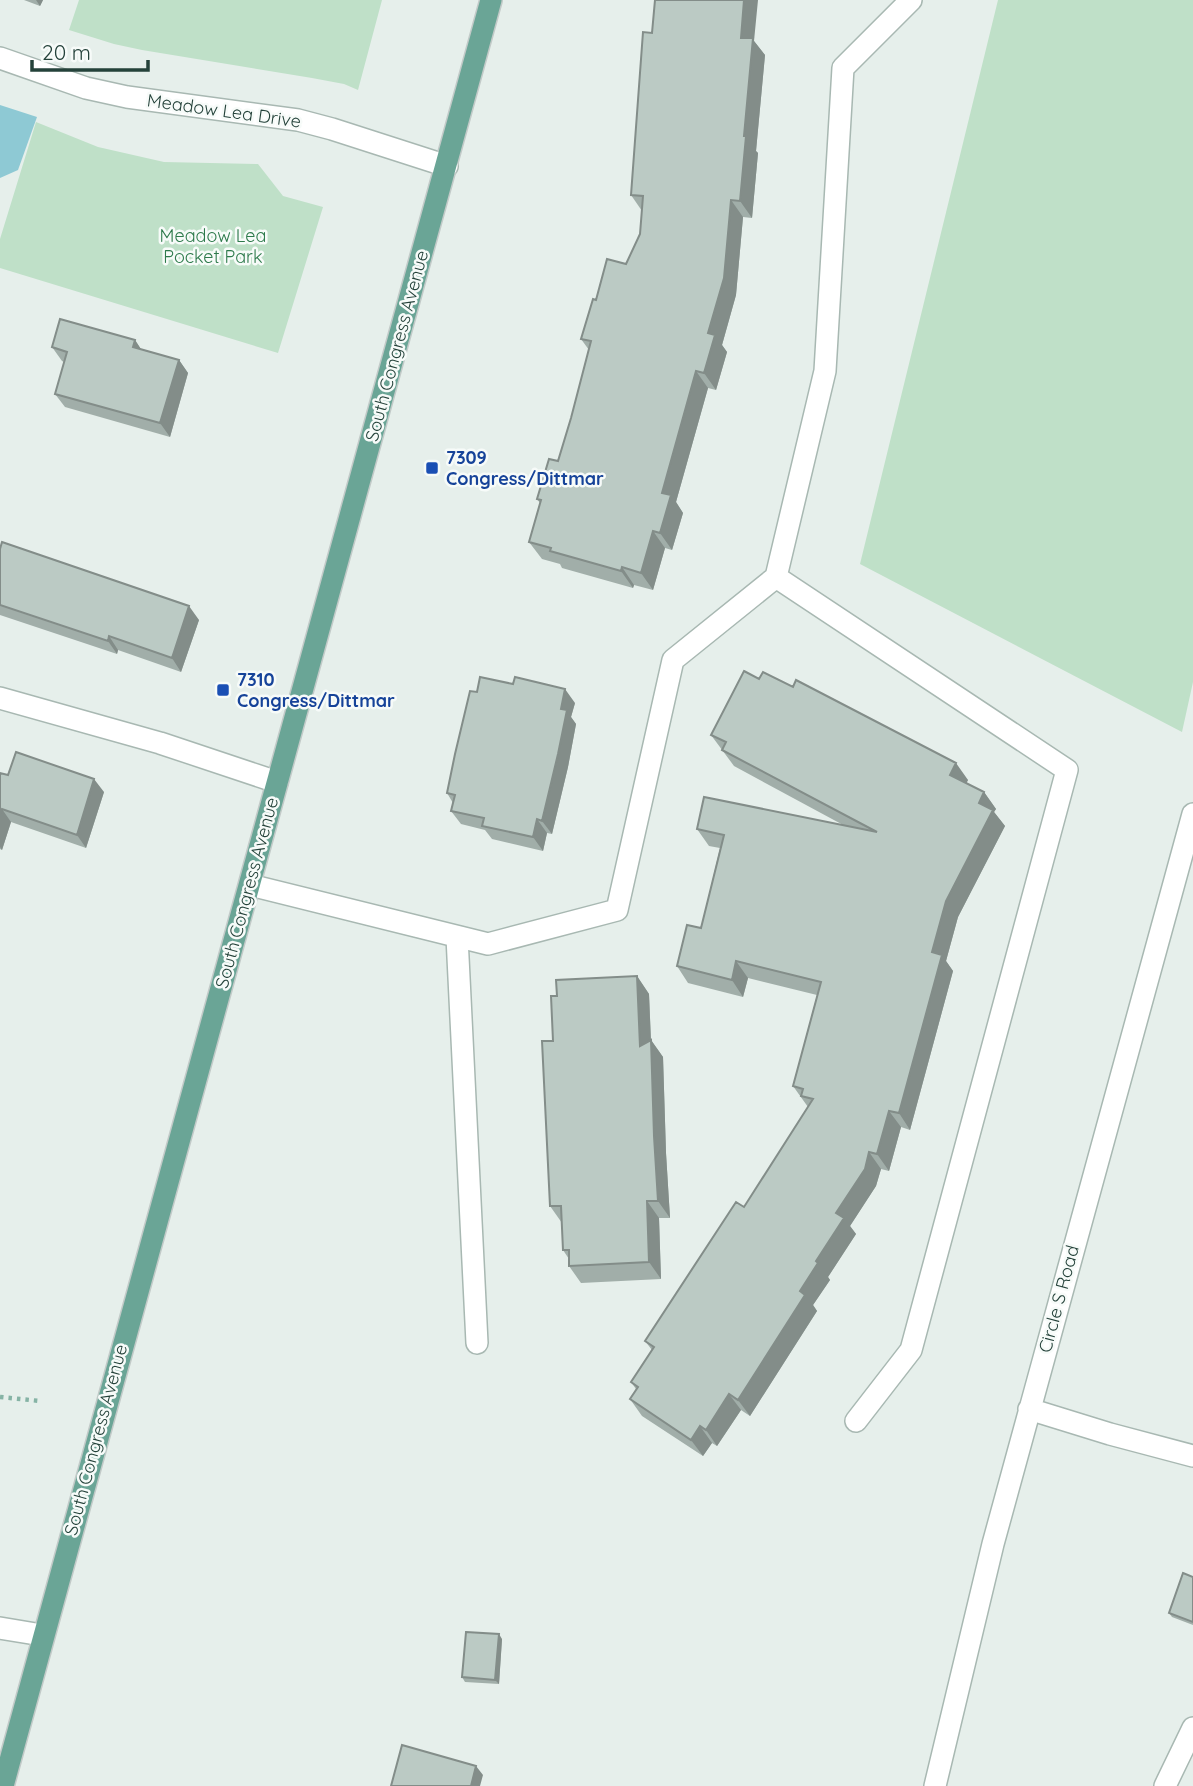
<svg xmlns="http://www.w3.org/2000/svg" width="1193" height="1786" viewBox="0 0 1193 1786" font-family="Quicksand,sans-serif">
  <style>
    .green { fill: #bfe0c8 }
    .water { fill: #8ec9d4 }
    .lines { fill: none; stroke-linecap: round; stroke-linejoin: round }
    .minor-casing { stroke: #a8b8b2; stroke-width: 24 }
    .major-casing { stroke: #c2cac8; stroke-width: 24 }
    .path { stroke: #86b3a5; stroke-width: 4.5; stroke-dasharray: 3.5 5; stroke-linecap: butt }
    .minor { stroke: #fff; stroke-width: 21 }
    .major { stroke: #6aa596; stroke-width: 21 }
    .wall { fill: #a1aea9 }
    .shaded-wall { fill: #838d89 }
    .building { fill: #bbcac4; stroke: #838d89; stroke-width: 2 }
    .transit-dot { fill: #1a4fb4; stroke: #f7fbf9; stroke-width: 2.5 }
    .labels { text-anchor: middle; stroke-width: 5; stroke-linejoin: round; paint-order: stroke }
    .street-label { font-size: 18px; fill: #24423a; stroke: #f7fbf9 }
    .park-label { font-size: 18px; fill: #2d7a4b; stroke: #f7fbf9 }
    .transit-label { font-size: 18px; font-weight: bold; fill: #164399; stroke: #f7fbf9; text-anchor: start }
  </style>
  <rect width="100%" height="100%" fill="#e6efeb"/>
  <path class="green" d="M79,0H382L358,90L344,84L312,78L142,50L114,44L69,30Z
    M998,0H1193V682L1182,732L860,564Z
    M36,122L98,147L164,162L258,164L283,196L323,207L278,353L0,268V239Z"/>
  <path class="water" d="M0,105L37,117L18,170L0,178Z"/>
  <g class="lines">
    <g class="minor-casing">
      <path id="minor" d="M0,58L86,88L127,97L298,120L332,129L447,166
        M776,577L1067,770L911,1350L856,1421
        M0,698L160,743L277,782
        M250,885L488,944L617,910L673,660L776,577L825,371L843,68L911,0
        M457,937L477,1343
        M1029,1409L1110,1434L1193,1456
        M0,1628L42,1635
        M935,1786L993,1544L1193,814
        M1165,1786L1193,1728"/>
    </g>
    <g class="major-casing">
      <path id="major" d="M3,1786L491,0"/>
    </g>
    <path class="path" d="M0,1397L40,1401"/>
    <use href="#minor" class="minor"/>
    <use href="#major" class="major"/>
  </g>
  <path class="wall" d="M24,0H43L40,6Z
    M754,41L765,55L756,151L758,153L752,218L743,217L736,295L722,345L727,352L716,390L708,388L676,502L683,513L672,550L665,548L653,590L634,585L633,588L562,568L560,564L542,559L529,542L540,503L537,499L558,461L571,418L589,350L581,339L596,300L626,264L640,234L642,211L631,195Z
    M135,340L141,349L179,360L188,373L170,437L65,407L55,394L64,362L62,361L52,347Z
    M0,549L199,620L181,672L118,650L117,654L0,615Z
    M759,679L968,780L966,783L984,792L996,809L994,812L1005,826L958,917L946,961L953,971L910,1130L901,1127L889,1171L881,1169L876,1186L850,1226L856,1234L828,1277L830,1280L813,1305L817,1311L750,1416L741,1410L717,1446L712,1443L703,1456L642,1416L630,1399L636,1389L631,1382L652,1350L645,1341L744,1207L808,1107L793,1086L817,995L748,978L743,997L688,983L677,966L701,928L720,848L709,846L697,829L845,826L734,766L711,735Z
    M575,703L571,717L576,724L568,767L552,834L547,833L543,851L492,839L485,830L461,824L451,811L453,803L447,793Z
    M0,773L8,775L104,792L86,848L11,822L2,850L0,849Z
    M637,976L649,994L651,1040L663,1057L666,1153L670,1218H659L661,1279L581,1283L569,1266V1259L563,1250L562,1223L550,1206L553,1041L557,996Z
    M1193,1577V1625L1172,1617L1169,1613Z
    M502,1639L499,1684L465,1682L462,1677Z"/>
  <path class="shaded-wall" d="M36,0H43L40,6Z
    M744,0H758L754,41L765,55L756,151L758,153L752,218L740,201L744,136L741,38Z
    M731,200L743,217L736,295L722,345L727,352L716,390L704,373L708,333Z
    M135,340L144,354L133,347Z
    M179,360L188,373L170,437L160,423Z
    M696,371L708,388L676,502L683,513L672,550L660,533L662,493Z
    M653,531L665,548L653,590L641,573Z
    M622,567L634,585L633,588L621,571Z
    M189,606L199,620L181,672L172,658Z
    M109,636L118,650L117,654L108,641Z
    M565,689L575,703L571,717L576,724L568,767L552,834L542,821L561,709Z
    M956,763L968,780L962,792L950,775Z
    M94,779L104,792L86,848L77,835Z
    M984,792L996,809L994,812L1005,826L958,917L946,961L953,971L910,1130L899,1113L932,952L946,901L979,803Z
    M2,809L11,822L2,850L0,847V814Z
    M537,819L547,833L543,851L533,837Z
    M736,961L748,978L743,997L732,980Z
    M637,976L649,994L651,1043V1040L663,1057L666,1153L670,1218L658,1201L640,1046Z
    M889,1111L901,1127L889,1171L877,1154Z
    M869,1152L881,1169L876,1186L850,1226L856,1234L828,1277L830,1280L813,1305L817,1311L750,1416L738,1400L800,1291L816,1261L836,1213Z
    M647,1201L659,1218L661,1279L649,1262Z
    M729,1394L741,1410L717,1446L706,1430Z
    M700,1426L712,1443L703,1456L691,1440Z
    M499,1634L502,1639L499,1684L495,1680Z
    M476,1766L483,1775L480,1786H471Z"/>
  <path class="building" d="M655,0H744L741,38H753L744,136H746L740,201L731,200L724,278L708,333L715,335L704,373L696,371L662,493L671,495L660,533L653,531L641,573L622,567L621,571L550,551L551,548L529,542L541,500L537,499L549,459L558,461L571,418L591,341L581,339L593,299L596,300L607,259L626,264L640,234L643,196L631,195L643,32L652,33Z
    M60,319L135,340L133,347L179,360L160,423L55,394L67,352L52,347Z
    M2,542L189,606L172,658L109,636L108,641L0,605V549Z
    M744,671L759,679L763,672L793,687L796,680L956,763L950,775L984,792L979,803L993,810L946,901L932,952L942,955L899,1113L889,1111L877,1154L869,1152L865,1169L836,1213L844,1218L816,1261L818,1263L800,1291L805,1295L738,1400L729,1394L706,1430L700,1426L691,1440L630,1399L638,1387L631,1382L654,1347L645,1341L736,1202L744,1207L813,1099L801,1096L803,1089L793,1086L821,982L736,961L732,980L677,966L687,925L701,928L724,835L697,829L704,797L877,832L722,750L726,742L711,735Z
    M480,677L513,684L515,677L565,689L561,709L567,710L558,754L542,821L537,819L533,837L482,826L484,818L451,811L455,795L447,793L455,754L470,691L477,692Z
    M16,752L94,779L77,835L2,809L0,814V773L8,775Z
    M637,976L640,1046L651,1040L654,1136L658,1201H647L649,1262L569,1266V1250H563L561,1206H550L542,1041H553L551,996H557L556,980Z
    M1183,1573L1193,1577V1622L1169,1613Z
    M466,1632L499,1634L495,1680L462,1677Z
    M402,1745L476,1766L471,1786H391Z"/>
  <g class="transit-dot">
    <rect x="425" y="461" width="14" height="14" rx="3.5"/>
    <rect x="216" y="683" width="14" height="14" rx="3.5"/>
  </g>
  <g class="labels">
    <g class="street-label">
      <text transform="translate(224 111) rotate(8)" y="6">Meadow Lea Drive</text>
      <text transform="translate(397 346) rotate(-75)" y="6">South Congress Avenue</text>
      <text transform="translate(247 893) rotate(-75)" y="6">South Congress Avenue</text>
      <text transform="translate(1059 1299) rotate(-75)" y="6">Circle S Road</text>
      <text transform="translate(96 1440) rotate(-75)" y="6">South Congress Avenue</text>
    </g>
    <g class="park-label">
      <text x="213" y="242">Meadow Lea<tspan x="213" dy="21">Pocket Park</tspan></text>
    </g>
    <g class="transit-label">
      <text x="446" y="464">7309<tspan x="446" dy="21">Congress/Dittmar</tspan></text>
      <text x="237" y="686">7310<tspan x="237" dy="21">Congress/Dittmar</tspan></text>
    </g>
  </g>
  <path d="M32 60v10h116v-10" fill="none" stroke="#24423a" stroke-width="3.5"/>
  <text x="42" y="60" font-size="21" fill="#24423a" stroke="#f7fbf9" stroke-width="5" paint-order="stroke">20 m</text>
</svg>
